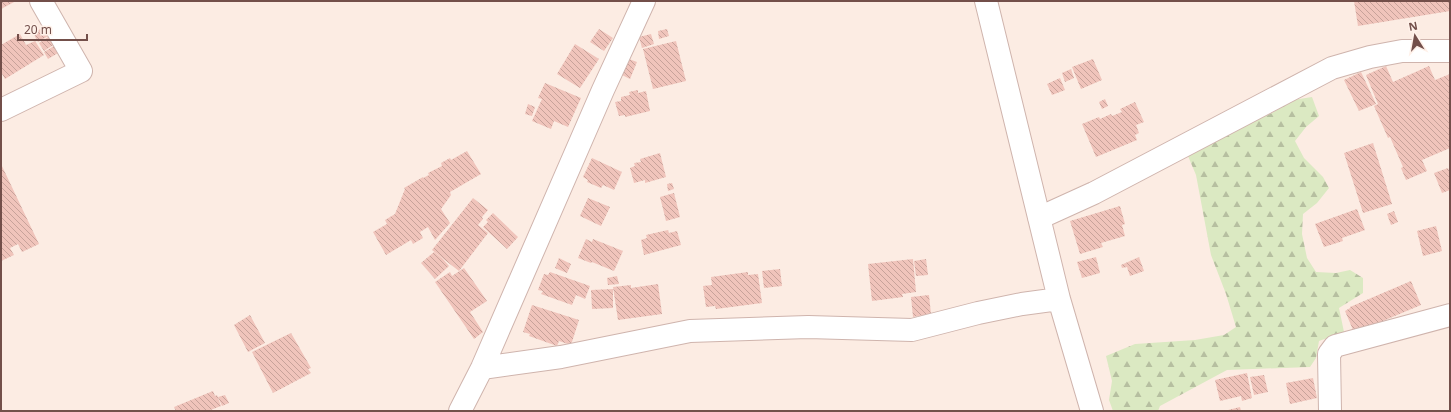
<svg xmlns="http://www.w3.org/2000/svg" width="1451" height="412" viewBox="0 0 1451 412" font-family="'Noto Sans',sans-serif">
  <style>
    .forest { fill: url(#forest-firs) }
    .building { fill: url(#building-back-hatch) }
    .lines { fill: none; stroke-linecap: round; stroke-linejoin: round }
    .minor-casing { stroke: #cfb4ad; stroke-width: 24 }
    .minor { stroke: #fff; stroke-width: 22 }
  </style>
  <defs>
    <pattern id="forest-firs" width="22" height="20" patternUnits="userSpaceOnUse"><rect width="22" height="20" fill="#dbe9c2"/><path d="M5 1l3.5 6h-7zM16 11l3.5 6h-7z" fill="#b6bfa0"/></pattern>
    <pattern id="building-back-hatch" width="6" height="6" patternUnits="userSpaceOnUse"><rect width="6" height="6" fill="#f0c4bb"/><path d="M-1 5l2 2M0 0l6 6M5-1l2 2" fill="none" stroke="#c7a29a"/></pattern>
  </defs>
  <rect width="100%" height="100%" fill="#fcece3"/>
  <path class="forest" d="M1312,97L1319,116L1306,127L1295,141L1304,158L1323,177L1329,188L1317,203L1303,214L1302,234L1307,258L1316,272L1336,273L1350,270L1363,278V293L1339,308L1344,332L1319,341L1316,358L1310,367L1227,370L1160,406L1158,411H1113L1109,400L1112,381L1106,356L1135,344L1195,340L1224,335L1236,327L1226,294L1211,255L1196,175L1188,156L1243,126L1272,113L1293,100Z"/>
  <path class="building" d="M1,1H16L1,9Z
    M1354,1H1450V11L1358,26Z
    M48,25L53,33L38,42L33,33Z
    M599,29L613,38L604,51L590,42Z
    M667,29L669,36L659,39L658,31Z
    M20,34L26,45L35,41L44,55L5,79L1,72V45Z
    M53,34L58,42L44,51L39,43Z
    M651,34L654,44L642,48L639,37Z
    M676,41L686,81L653,89L643,49Z
    M59,43L63,50L48,59L44,52Z
    M575,44L599,59L580,88L557,74Z
    M629,59L637,62L630,79L622,75Z
    M1093,59L1102,80L1081,89L1072,67Z
    M1386,66L1393,82L1429,66L1435,80L1450,74V148L1422,160L1427,171L1406,180L1401,168L1403,167L1390,137L1388,138L1374,106L1378,104L1366,75Z
    M1071,69L1074,78L1065,82L1062,73Z
    M1361,72L1376,104L1359,111L1344,80Z
    M1060,78L1065,90L1052,95L1047,84Z
    M545,83L581,98L568,127L554,121L551,129L532,121L542,99L538,98Z
    M638,90V93L646,91L650,111L625,117V115L619,116L615,102L621,101V97L630,95L629,92Z
    M1105,99L1108,106L1102,109L1099,102Z
    M1135,102L1144,122L1136,125L1139,133L1135,135L1137,140L1096,157L1082,124L1099,117L1100,119L1111,114L1112,116L1122,112L1120,109Z
    M528,104L535,107L532,116L525,114Z
    M1373,143L1392,204L1363,213L1344,153Z
    M467,151L481,174L450,192L451,195L441,209L450,223L435,240L428,227L420,232L423,238L413,244L411,240L386,255L373,232L387,224L385,220L395,214L405,189L404,188L423,177V178L429,175L428,173L442,166L441,163L450,158L451,160Z
    M660,153L666,177L645,183V180L634,183L630,168L635,166L634,163L641,162L640,159Z
    M592,158L622,172L614,190L603,185L601,188L587,182L588,180L583,177Z
    M1,164L39,244L22,252L18,244L10,248L14,255L1,261Z
    M1448,168L1450,172V190L1442,193L1434,173Z
    M672,183L674,189L668,191L667,184Z
    M674,193L680,217L666,221L660,197Z
    M473,198L488,210L482,217L483,219L478,225L488,233L459,271L432,250Z
    M588,198L610,207L601,226L580,216Z
    M1120,206L1125,224L1122,225L1125,236L1101,243L1103,247L1080,254L1070,221Z
    M1357,209L1365,230L1342,238L1343,241L1324,247L1315,224Z
    M1394,211L1398,222L1391,225L1387,214Z
    M493,213L518,237L507,249L483,227L488,222L486,220Z
    M1436,226L1442,251L1423,256L1417,231Z
    M668,230L669,233L677,231L681,245L644,255L641,240L647,238L646,235Z
    M586,239L592,242L593,239L623,251L614,271L592,262L591,263L578,258Z
    M434,252L443,259L449,266L435,279L421,263Z
    M1096,257L1100,273L1082,278L1077,262Z
    M1139,257L1144,271L1130,276L1127,267L1122,268L1121,265Z
    M559,258L571,264L567,273L555,268Z
    M913,259L916,292L902,294L903,297L872,301L868,264Z
    M926,259L928,275L916,276L914,261Z
    M464,268L487,301L470,312L483,332L474,339L435,282L450,272L452,276Z
    M780,269L782,286L764,288L762,271Z
    M550,272L590,286L585,299L576,295L572,305L541,294L543,291L538,290L544,274L548,275Z
    M748,272V275L758,274L762,303L716,309L715,306L706,307L703,286L712,285L711,277Z
    M617,276L619,284L608,285L607,278Z
    M1411,281L1421,305L1359,331L1358,328L1353,330L1345,311L1350,308V307Z
    M658,284L662,314L618,320L613,287L631,285V288Z
    M613,289V308L592,309L591,290Z
    M929,295L931,314L913,317L911,297Z
    M532,305L579,320L571,345L559,341L557,346L529,336L530,334L523,332Z
    M250,315L265,343L248,352L234,325Z
    M291,333L311,368L308,369L311,373L273,393L252,352Z
    M1247,373L1252,398L1242,401L1241,396L1220,401L1215,380Z
    M1264,375L1268,392L1254,395L1250,377Z
    M1313,378L1317,398L1290,404L1286,383Z
    M213,391L215,396L217,395L221,406L208,411H176L174,407Z
    M225,395L229,403L222,406L218,397Z
    M1240,407L1241,411H1228V410Z"/>
  <g class="lines">
    <g class="minor-casing">
      <path id="minor" d="M986,1L1059,299L1092,411
        M1,110L81,71L41,1
        M1039,218L1094,193L1332,68L1370,57L1402,51H1450
        M482,368L561,357L690,331L808,327L912,330L978,313L1022,304L1059,299
        M460,411L482,368L603,90L644,1
        M1330,411L1329,354L1335,346L1450,315"/>
    </g>
    <use href="#minor" class="minor"/>
  </g>
  <rect width="1451" height="412" fill="none" stroke="#734f4a" stroke-width="4"/>
  <g transform="translate(1415 36) rotate(349)" stroke="#fff1e9" stroke-width="3" paint-order="stroke">
  <path d="M0-3L7 15L0 10L-7 15Z" fill="#734f4a"/>
  <text y="-6" font-size="11" font-weight="bold" text-anchor="middle" fill="#734f4a">N</text>
  </g>
  <path d="M18 34v6h69v-6" fill="none" stroke="#734f4a" stroke-width="2"/>
  <text x="24" y="34" font-size="12" fill="#734f4a" stroke="#fff1e9" stroke-width="3" paint-order="stroke">20 m</text>
</svg>
